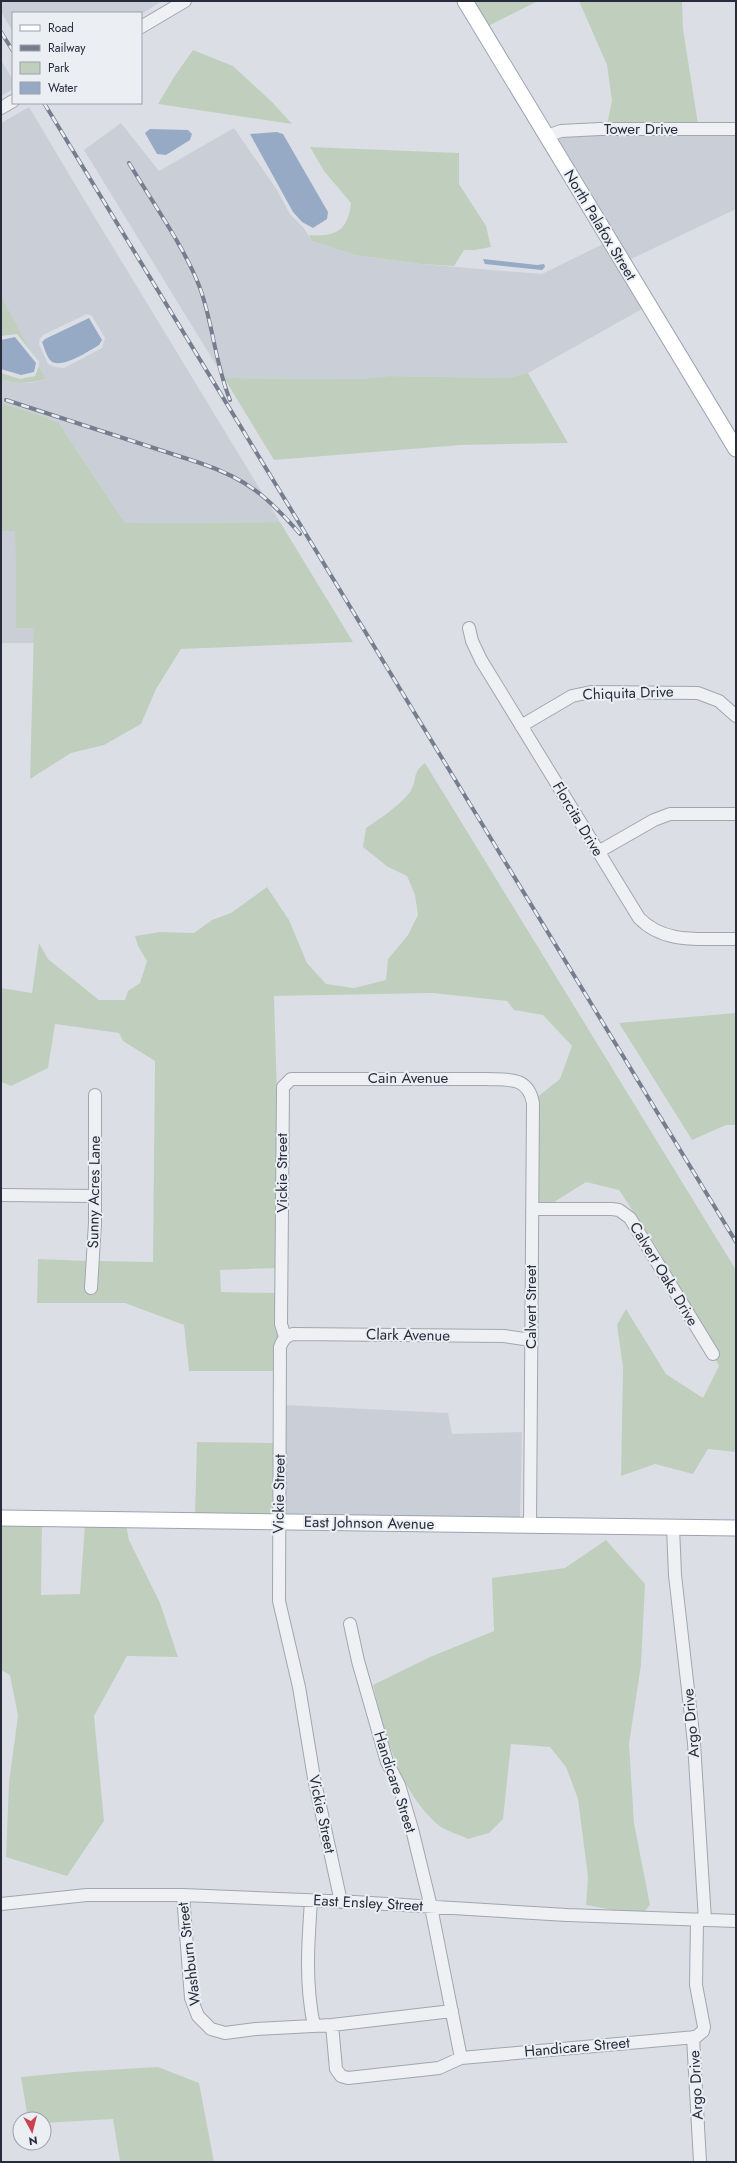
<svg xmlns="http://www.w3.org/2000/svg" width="737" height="2163" viewBox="0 0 737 2163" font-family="Jost,sans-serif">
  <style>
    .built { fill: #caced7; fill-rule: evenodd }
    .green { fill: #c0cfbd }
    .water { fill: #97aac5 }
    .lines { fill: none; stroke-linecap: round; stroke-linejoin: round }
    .minor-casing { stroke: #a1a6af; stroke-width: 14 }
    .major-casing { stroke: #9ba2b1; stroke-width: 17 }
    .minor { stroke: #eef0f4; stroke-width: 12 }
    .major { stroke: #fff; stroke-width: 15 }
    .rail-casing { stroke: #767d8e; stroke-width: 4 }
    .rail { stroke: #ebeef3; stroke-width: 2.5; stroke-dasharray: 8; stroke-linecap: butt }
    .labels { text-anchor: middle; stroke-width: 4; stroke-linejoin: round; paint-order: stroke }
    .street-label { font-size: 15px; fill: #262c3b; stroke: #ebeef3 }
  </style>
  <rect width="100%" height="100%" fill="#dbdfe5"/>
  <path class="built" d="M1,1H162L141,14L13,13V32L1,12Z
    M1,60L13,80V89L1,96Z
    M29,107L88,206L280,522L125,523L59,423L40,415L1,403V379L9,382L31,383L46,379L39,366V361L31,352L1,295V123ZM87,314L92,316L105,338L102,348L64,368L55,367L48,364L39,344L40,339L43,335Z
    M121,123L159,171L234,128L277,190L290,214L303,227L312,241L355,255L420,264L542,274L603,244L642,309L528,373L507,378L388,376L361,379L224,378L84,150Z
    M600,134H736V209L627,261L555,137Z
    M1,531H15L16,627H34V643H1Z
    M284,1405L448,1413L452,1434L522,1432L520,1520L283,1517Z"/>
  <path class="green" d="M470,1H538L486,27Z
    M579,1H682L683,29L698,124H607L612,101L607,65Z
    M193,50L233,66L272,102L292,124L158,104L174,77Z
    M310,147L459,153V184L486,226L491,247L475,250H464L454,266L420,264L355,255L312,241L309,235C335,237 348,231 351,203L324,171Z
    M1,295L31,352L17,334L1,336Z
    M39,366L46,379C31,383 16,385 1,379V373L20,379L35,376Z
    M528,373L568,443L461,445L274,460L224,378L361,379L388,376L507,378Z
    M1,403L40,415L59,423L125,523L280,522L353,642L181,649L156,689L141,724L104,745L71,753L30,779L34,628H16L15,531H1Z
    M425,763L736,1270V1452L708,1449L693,1474L655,1464L621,1476L623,1367L617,1325L626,1309L666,1374L703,1398L719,1366L657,1248L619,1190L586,1182L551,1204H536V1098L560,1079L572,1046L543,1015L514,1010L507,1001L433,993L274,996L278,1131V1268L220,1270L221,1292L277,1293L279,1333L276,1371H189L184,1325L125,1303H37L38,1259L89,1261L87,1292L95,1293L97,1261L153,1262L155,1061L123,1041L119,1033L55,1024L48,1068L11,1086L1,1082V988L32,993L39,943L48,959L99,1000H125L128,991L140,983L147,961L138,946L135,936L160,932L194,933L212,920L231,913L267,887L289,920L307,963L326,984L354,988L386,980L388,959L408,935L418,915L415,895L407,876L388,867L363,847L366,828C382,817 398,807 410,792C418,780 411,773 425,763Z
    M736,1013V1125H726L692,1140L619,1023Z
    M197,1442L276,1443L275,1516H195Z
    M1,1523L42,1524L41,1595L80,1594L85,1524L126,1525L129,1540L160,1603L178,1657L127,1656L94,1716L104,1821L67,1876L6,1857L9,1782L18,1716L10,1675L1,1670Z
    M606,1540L645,1584L641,1665L629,1744L634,1823L650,1905L643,1913L624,1912L586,1905L588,1877L578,1799L566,1767L550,1747L511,1744L503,1819L489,1833L468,1839C458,1834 445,1831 437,1824C398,1789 385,1734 373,1685L430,1657L494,1631L492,1578L565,1568Z
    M158,2067L199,2083L214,2162H120L113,2119L44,2123V2119H28L21,2077L73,2072Z"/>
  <path class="water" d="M150,129L188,130L192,134L190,140L166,155L157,154L145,133Z
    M277,132L283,134L328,212L327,219L313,228L302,222L293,212L250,134Z
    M483,259L537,265L544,264L545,267L542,270L485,264Z
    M89,318L102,340L99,345C89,351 59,371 50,360C46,355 44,347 42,342L45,339Z
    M15,337L36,363L34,372L21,375L1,369V340Z"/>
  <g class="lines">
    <g class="minor-casing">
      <path id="minor" d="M141,27L185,1
        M1,108L13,101
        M547,136L561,131L600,129H736
        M469,628L472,641L481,660L639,918C665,945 702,938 736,939
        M521,726L572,696L591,692L698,693L719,701L736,716
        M598,852L654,820L670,814H736
        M1,1195L95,1196
        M532,1209H612L619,1210L630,1218L713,1354
        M91,1288L95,1223V1095
        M285,1337L281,1324L283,1087L291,1079H487C508,1080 528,1076 533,1103L530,1525
        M673,1527L675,1575L694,1743L705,1920
        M350,1624L358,1661L387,1762L399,1785L412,1829L431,1907L461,2058
        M183,1895L191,1998L198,2016L211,2029L225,2033L256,2029L332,2025L452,2011
        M311,1901C308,1943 305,1984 314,2026
        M341,1902L314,1778L299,1687L279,1601L280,1347C283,1339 286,1336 293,1334L504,1336L531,1340
        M1,1904L87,1895H183L354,1902L567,1915L736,1921
        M332,2025L336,2069L341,2076L348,2078L439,2068L461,2058L696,2037L703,2031L704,2027L696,1985L697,1920
        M693,2037L700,2162"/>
    </g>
    <g class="major-casing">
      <path id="major" d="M465,1L736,449
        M1,1518L736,1528"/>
    </g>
    <use href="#minor" class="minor"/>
    <use href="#major" class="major"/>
    <g class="rail-casing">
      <path id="rail" d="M1,32L13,51
        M44,103L736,1242
        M129,163C152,202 184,246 200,288C213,324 215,363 230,400
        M6,400L200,463C247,479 268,497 300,534"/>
    </g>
    <use href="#rail" class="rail"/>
  </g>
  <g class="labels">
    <g class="street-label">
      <text x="641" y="134">Tower Drive</text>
      <text transform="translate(600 225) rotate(59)" y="5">North Palafox Street</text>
      <text transform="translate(628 693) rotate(-2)" y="5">Chiquita Drive</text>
      <text transform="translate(578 819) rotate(59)" y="5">Florcita Drive</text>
      <text x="408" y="1083">Cain Avenue</text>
      <text transform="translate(282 1173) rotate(-90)" y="5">Vickie Street</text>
      <text transform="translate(94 1192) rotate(-89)" y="5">Sunny Acres Lane</text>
      <text transform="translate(664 1274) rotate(59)" y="5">Calvert Oaks Drive</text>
      <text transform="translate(531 1307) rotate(-90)" y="5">Calvert Street</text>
      <text transform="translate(408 1335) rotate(1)" y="5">Clark Avenue</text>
      <text transform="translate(279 1494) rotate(-89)" y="5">Vickie Street</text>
      <text transform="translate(369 1523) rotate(1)" y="5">East Johnson Avenue</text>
      <text transform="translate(691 1723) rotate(-95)" y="5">Argo Drive</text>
      <text transform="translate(395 1782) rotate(72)" y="5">Handicare Street</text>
      <text transform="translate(322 1814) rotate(78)" y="5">Vickie Street</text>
      <text transform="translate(368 1903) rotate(3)" y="5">East Ensley Street</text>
      <text transform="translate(189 1954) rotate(-97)" y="5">Washburn Street</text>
      <text transform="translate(577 2047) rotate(-5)" y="5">Handicare Street</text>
      <text transform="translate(696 2085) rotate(-93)" y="5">Argo Drive</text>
    </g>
  </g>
  <rect width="737" height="2163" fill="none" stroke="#262c3b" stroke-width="4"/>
  <rect x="12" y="12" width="130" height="92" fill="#ebeef3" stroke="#9ca0a9"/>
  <rect x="20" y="25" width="20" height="6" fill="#ffffff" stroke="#9ca0a9"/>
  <text x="48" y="32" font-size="12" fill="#262c3b">Road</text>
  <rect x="20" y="45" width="20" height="6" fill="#767d8e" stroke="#9ca0a9"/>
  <text x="48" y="52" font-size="12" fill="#262c3b">Railway</text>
  <rect x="20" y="62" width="20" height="12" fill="#c0cfbd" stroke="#9ca0a9"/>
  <text x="48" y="72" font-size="12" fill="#262c3b">Park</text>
  <rect x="20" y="82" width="20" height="12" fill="#97aac5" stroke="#9ca0a9"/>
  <text x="48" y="92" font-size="12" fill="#262c3b">Water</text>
  <g transform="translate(32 2131) rotate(173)"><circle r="19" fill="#ebeef3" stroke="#9ca0a9"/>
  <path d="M0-3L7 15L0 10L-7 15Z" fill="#c9424d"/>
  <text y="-6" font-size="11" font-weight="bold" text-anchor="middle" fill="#262c3b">N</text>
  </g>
</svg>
